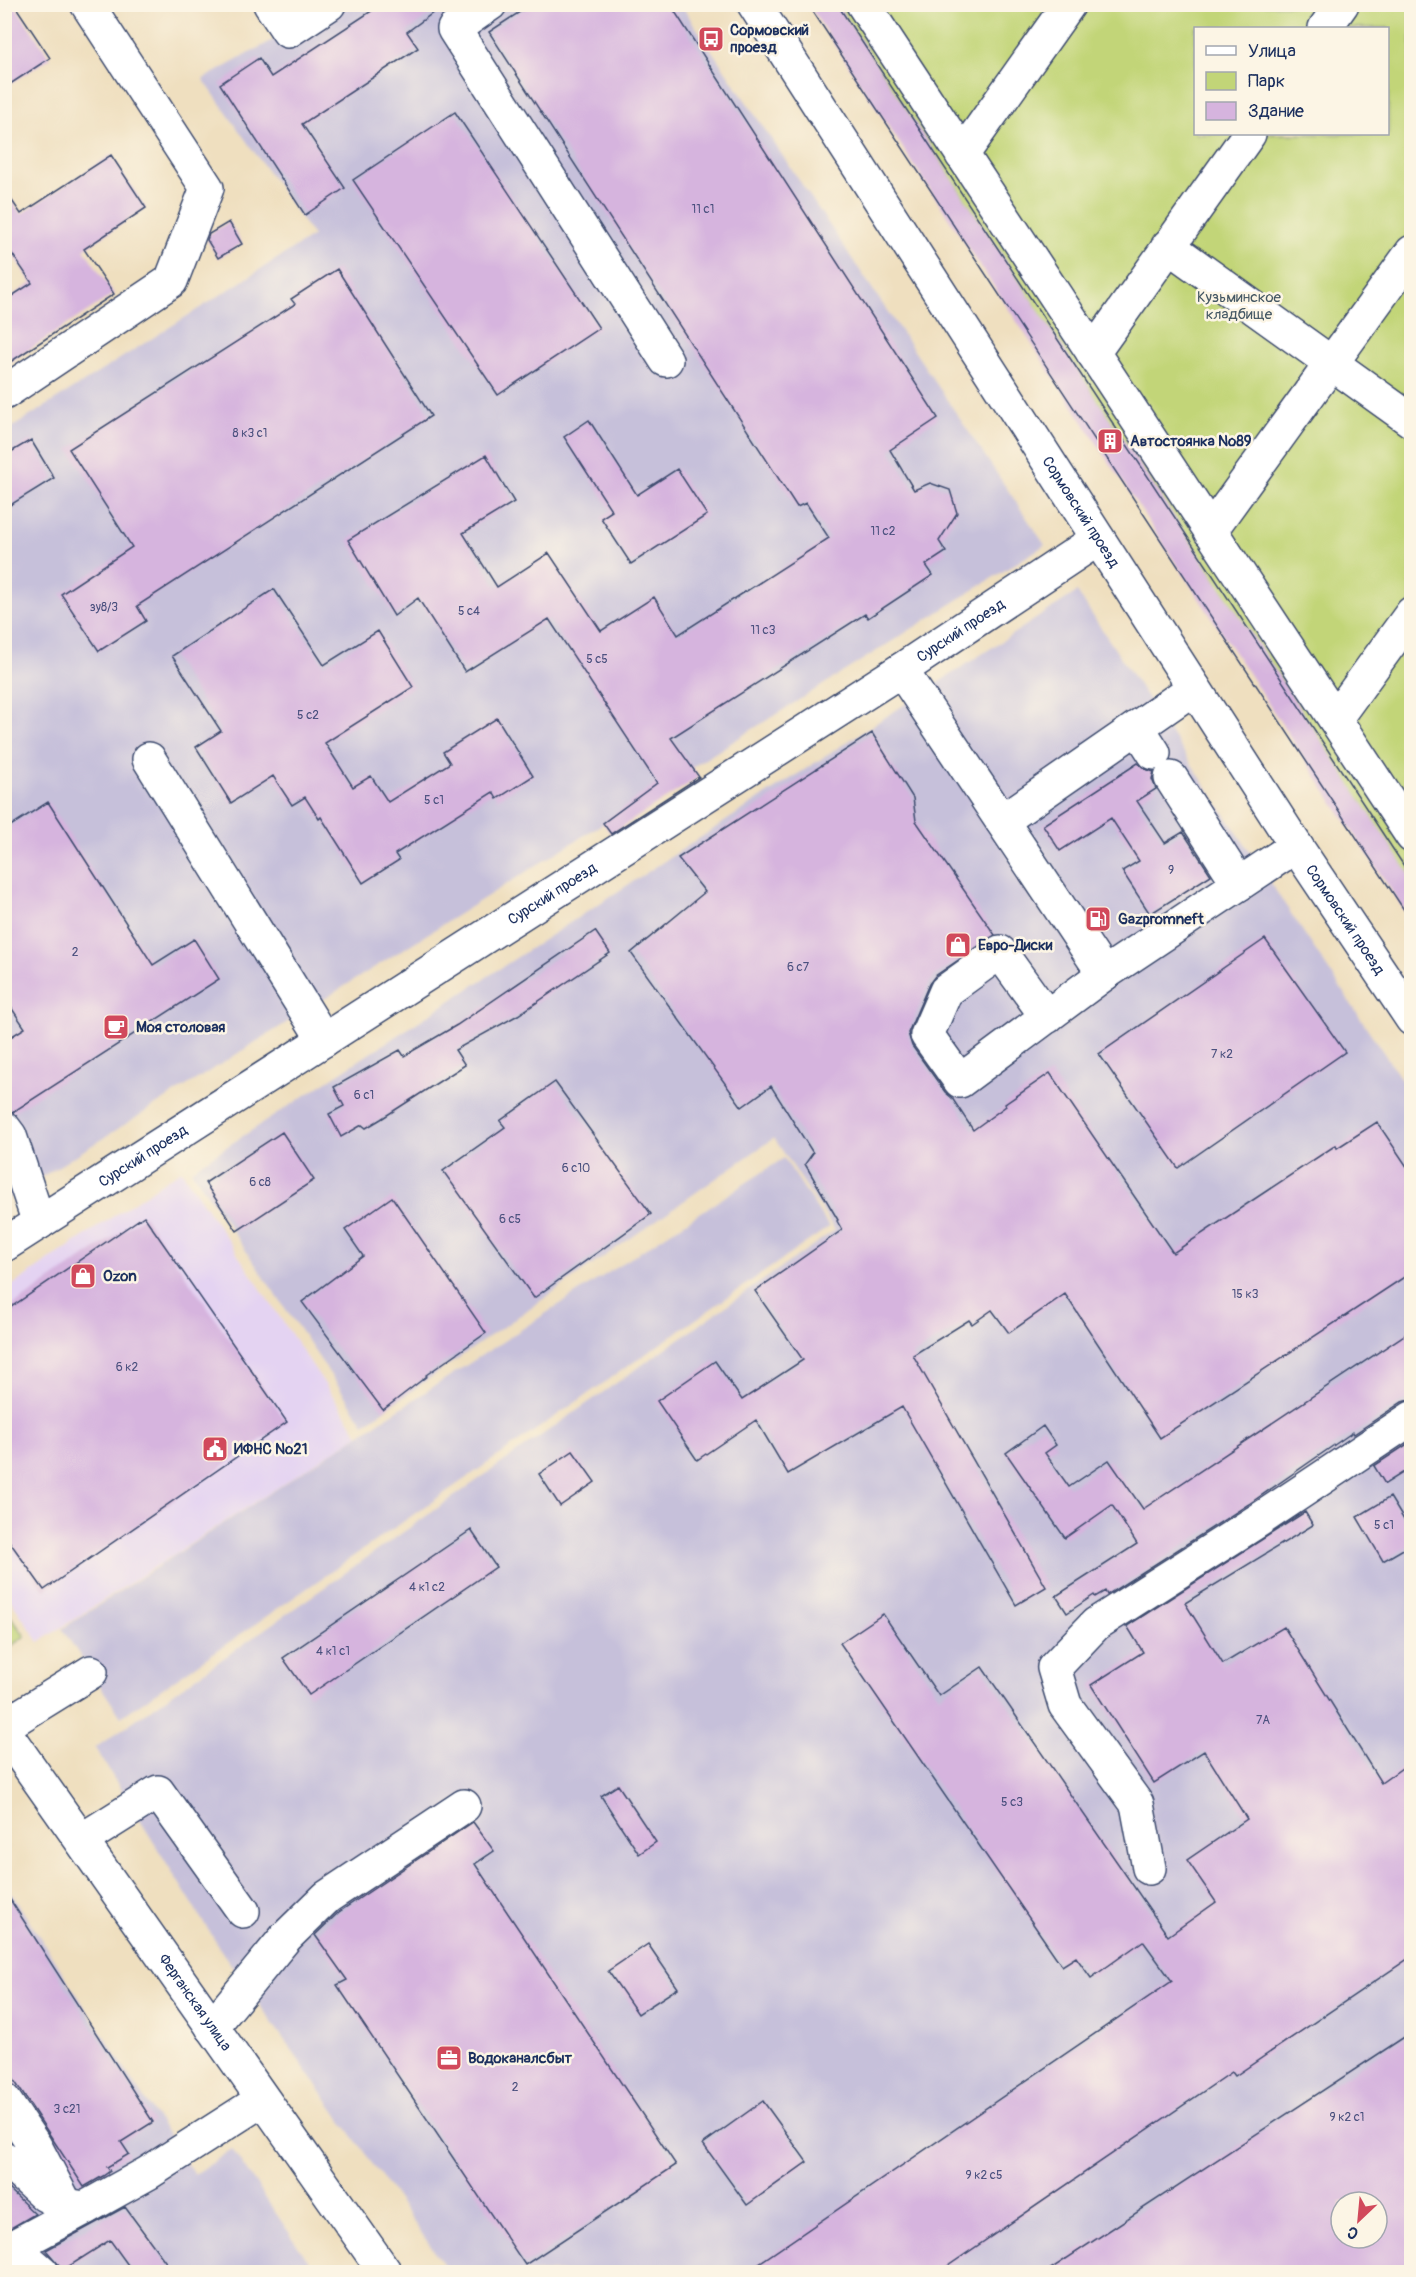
<svg xmlns="http://www.w3.org/2000/svg" width="1416" height="2277" viewBox="0 0 1416 2277" font-family="Pangolin,sans-serif">
  <style>
    .built { fill: #e4d3f2 }
    .industrial { fill: #c6c0da; fill-rule: evenodd }
    .green { fill: #c2d578; stroke: #6e826b; stroke-width: 1.5; fill-rule: evenodd }
    .building { fill: #d6b4de; fill-rule: evenodd }
    .lines { fill: none; stroke-linecap: round; stroke-linejoin: round }
    .minor-casing { stroke: #3b496d; stroke-width: 36 }
    .minor { stroke: #fff; stroke-width: 33 }
    .labels { text-anchor: middle; stroke-width: 5; stroke-linejoin: round; paint-order: stroke }
    .number-label { font-size: 12px; fill: #4a507e }
    .poi-label { font-size: 15px; font-weight: bold; fill: #1b2f5e; stroke: #fcf5e5; text-anchor: start }
    .park-label { font-size: 15px; fill: #455864; stroke: #fcf5e5 }
    .street-label { font-size: 15px; fill: #1b2f5e; stroke: #fcf5e5 }
  </style>
  <rect width="100%" height="100%" fill="#fcf5e5"/>
  <filter id="ink" filterUnits="userSpaceOnUse"><feTurbulence type="fractalNoise" baseFrequency=".0167" numOctaves="2"/><feDisplacementMap in="SourceGraphic" scale="12" xChannelSelector="R" yChannelSelector="G"/><feConvolveMatrix kernelMatrix="1 2 1 2 8 2 1 2 1" color-interpolation-filters="sRGB"/></filter>
  <filter id="wash" filterUnits="userSpaceOnUse"><feTurbulence type="fractalNoise" baseFrequency=".008" numOctaves="4" result="noise"/><feDisplacementMap in="SourceGraphic" scale="24" xChannelSelector="R" yChannelSelector="G"/><feGaussianBlur stdDeviation="1.35" result="paint"/><feColorMatrix in="noise" values="0 0 0 0 0 0 0 0 0 0 0 0 0 0 0 0 0 1.4 0 .05"/><feComposite in="paint" operator="in"/></filter>
  <g filter="url(#wash)">
    <rect width="100%" height="100%" fill="#efdfbf"/>
    <path class="built" d="M181,1170L359,1435L39,1642L5,1592L4,1291Z"/>
    <path class="industrial" d="M336,5H681L1045,545L5,1200V432L313,236L203,79Z
      M1077,592L1411,1094V2272H449L222,1952L95,1748L835,1230L774,1138L364,1424L191,1170ZM1341,2202H1377V2238H1341Z
      M784,1158L829,1227L121,1717L62,1629Z
      M4,1882L194,2175L232,2149L316,2272H5Z"/>
    <path class="green" d="M837,5H1411V878ZM1196,28H1388V134H1196Z
      M4,1608L25,1636L5,1650H4Z"/>
    <g id="blocks">
      <path class="building" d="M4,4H14L50,58L4,88Z
        M382,4H445L407,32L418,48L302,124L345,188L305,215L220,84L259,58L271,77Z
        M532,4H670L938,418L890,450L914,490L930,483L950,490L957,513L939,541L946,552L926,565L933,575L868,618L865,614L671,738L699,777L611,834L603,823L657,783L549,619L465,672L418,598L394,616L348,540L486,455L514,502L463,533L497,587L549,553L601,631L654,597L678,635L829,538L806,503L797,507L489,32Z
        M808,4H837L1412,878V922Z
        M455,112L599,328L498,395L353,180Z
        M111,155L146,208L84,249L114,294L4,366V301L32,283L4,242V189L21,214Z
        M229,222L242,244L218,258L207,240L209,234Z
        M337,269L431,416L137,606L146,621L99,651L61,594L132,547L69,449L295,304L291,299Z
        M589,420L637,495L677,469L707,515L631,564L601,518L612,511L564,437Z
        M31,440L54,478L4,509V456Z
        M274,589L324,665L378,631L413,687L325,743L353,787L371,776L388,802L450,763L443,752L497,718L533,776L497,799L493,792L395,854L399,860L363,883L321,817L319,819L305,797L292,805L273,776L231,803L196,747L221,731L172,656Z
        M872,733L913,798L916,821L995,935L935,976L929,984L908,1033L912,1046L945,1092L952,1098L973,1130L1006,1106L1005,1104L1050,1073L1173,1253L1336,1145L1337,1148L1377,1122L1412,1174V1272L1160,1438L1065,1294L1009,1333L992,1310L972,1324L969,1320L913,1355L1046,1587L1016,1605L902,1407L788,1474L756,1420L697,1460L657,1401L715,1361L742,1400L803,1360L755,1291L842,1230L837,1221L838,1220L805,1164L813,1153L771,1086L742,1107L631,953L705,892L678,858Z
        M1138,763L1145,769L1154,772L1152,779L1156,789L1137,801L1165,843L1183,832L1211,875L1150,914L1122,871L1139,861L1111,818L1060,851L1043,825Z
        M48,802L153,965L194,939L219,979L13,1112L4,1110V1041L25,1028L4,997V830Z
        M595,931L610,953L518,1015L455,1050L465,1065L381,1119L366,1128L362,1125L341,1137L329,1114L344,1106L334,1087L400,1050L404,1056L457,1025Z
        M1265,939L1345,1052L1178,1168L1099,1054Z
        M555,1082L651,1214L534,1298L443,1171L505,1127L500,1121Z
        M282,1132L314,1180L237,1231L205,1183Z
        M392,1197L486,1333L426,1375L427,1376L383,1410L302,1302L363,1256L345,1230Z
        M144,1216L287,1422L44,1590L4,1534V1312Z
        M1412,1330V1399L1402,1402L1354,1434L1353,1432L1249,1504L1107,1595L1105,1591L1095,1597L1094,1595L1067,1613L1056,1596L1137,1544L1112,1505L1065,1538L1006,1453L1043,1426L1056,1445L1045,1453L1069,1487L1109,1460L1143,1509Z
        M1412,1441V1467L1385,1484L1374,1466Z
        M573,1451L595,1482L560,1506L539,1474Z
        M1390,1497L1412,1533V1544L1383,1561L1357,1517Z
        M1305,1512L1313,1525L1185,1603L1223,1664L1284,1627L1381,1783L1412,1761V1956L1235,2076L1232,2072L939,2272H746L1172,1981L1143,1941L1091,1978L1076,1957L1062,1966L840,1643L883,1614L939,1696L982,1667L1168,1936L1216,1902L1187,1860L1247,1819L1204,1751L1154,1783L1091,1685L1143,1652L1127,1626Z
        M471,1530L496,1567L309,1695L283,1658Z
        M618,1785L656,1842L639,1854L601,1796Z
        M473,1822L494,1851L475,1864L676,2165L525,2265L337,1985L347,1980L315,1935L339,1912Z
        M4,1890L153,2122L121,2142L129,2154L107,2167L110,2171L103,2176L84,2187L4,2065Z
        M648,1944L678,1988L638,2014L608,1971Z
        M1412,2032V2272H1046ZM1341,2202H1377V2238H1341Z
        M763,2101L807,2162L747,2205L703,2144Z
        M4,2184L35,2214L4,2232Z
        M125,2207L173,2272H133L110,2240L60,2272L59,2265L46,2250Z"/>
    </g>
  </g>
  <g filter="url(#ink)">
    <use href="#blocks" fill-opacity="0" stroke="#3b496d" stroke-width="1.5"/>
    <g class="lines">
      <g class="minor-casing">
        <g id="minor">
          <path d="M270,4L288,31L329,4"/>
          <path d="M490,4L454,29L666,360"/>
          <path id="s1" d="M754,4L1296,846L1412,1019"/>
          <path d="M863,4L1412,836"/>
          <path d="M1325,28L1342,4"/>
          <path d="M962,155L1069,4"/>
          <path d="M1168,246L1412,421"/>
          <path d="M1093,353L1249,134"/>
          <path d="M4,393L171,281L207,188L87,4"/>
          <path d="M1210,531L1412,252"/>
          <path d="M901,670L1104,974L1296,846"/>
          <path d="M1335,719L1412,613"/>
          <path d="M1138,728L1154,753"/>
          <path d="M149,759L324,1040"/>
          <path d="M1171,778L1239,884"/>
          <path d="M1002,821L1194,688"/>
          <path d="M1047,1017L1000,952L946,991L927,1035L960,1081L1104,974"/>
          <path d="M4,1128L10,1136L39,1223"/>
          <path id="s2" d="M4,1245L901,670L1098,539"/>
          <path d="M4,1726L91,1672"/>
          <path id="s3" d="M4,1731L385,2272"/>
          <path d="M82,1840L158,1792L243,1911"/>
          <path d="M1149,1868L1137,1804L1065,1705L1054,1668L1096,1624L1259,1520L1412,1418"/>
          <path d="M212,2027L286,1937L327,1897L464,1806"/>
          <path d="M4,2100L35,2146L65,2203"/>
          <path d="M4,2158L45,2195L65,2205L85,2208L148,2173L262,2100"/>
          <path d="M42,2272L27,2259L18,2244L85,2208"/>
        </g>
      </g>
      <use href="#minor" class="minor"/>
    </g>
  </g>
  <defs>
    <g id="bus-square" transform="scale(1.35)"><rect x="-9" y="-9" width="18" height="18" rx="4" fill="#d1495b" stroke="#fcf5e5"/><path d="M-5-6H5V4H4V6H2V4H-2V6H-4V4H-5ZM-3.5-4V0h7V-4ZM-3.5 1.2v1.5H-2V1.2ZM2 1.2v1.5H3.5V1.2Z" fill="#fff"/></g>
    <g id="building-square" transform="scale(1.35)"><rect x="-9" y="-9" width="18" height="18" rx="4" fill="#d1495b" stroke="#fcf5e5"/><path d="M-4-6H4V6H1V3H-1V6H-4ZM-2.5-4.3h1.7v1.8h-1.7ZM.8-4.3h1.7v1.8H.8ZM-2.5-1h1.7V.8h-1.7ZM.8-1h1.7V.8H.8Z" fill="#fff"/></g>
    <g id="fuel-square" transform="scale(1.35)"><rect x="-9" y="-9" width="18" height="18" rx="4" fill="#d1495b" stroke="#fcf5e5"/><path d="M-5.5-6h7V0h2V4h1.3V-2.5L3-4.5l.8-.8L6-3V5H2.5V1h-1V6h-7ZM-4.2-4.7v3.2H.2V-4.7Z" fill="#fff"/></g>
    <g id="shop-square" transform="scale(1.35)"><rect x="-9" y="-9" width="18" height="18" rx="4" fill="#d1495b" stroke="#fcf5e5"/><path d="M-5-2.5h2.3a2.7 3.5 0 0 1 5.4 0H5L5.5 6h-11ZM-1.5-2.5h3a1.5 2.3 0 0 0-3 0Z" fill="#fff"/></g>
    <g id="cafe-square" transform="scale(1.35)"><rect x="-9" y="-9" width="18" height="18" rx="4" fill="#d1495b" stroke="#fcf5e5"/><path d="M-5.5-4.5H6V0H3Q3 3.5 0 3.5H-2.5Q-5.5 3.5-5.5 0ZM3-3.2v2h1.7v-2ZM-6 4.5H4V6H-6Z" fill="#fff"/></g>
    <g id="civic-square" transform="scale(1.35)"><rect x="-9" y="-9" width="18" height="18" rx="4" fill="#d1495b" stroke="#fcf5e5"/><path d="M-.6-6.5H3V-4.5H.6V-3L4-1V1h2V6H-6V1h2V-1L-.6-3ZM-1.2 2.5V6h2.4V2.5Z" fill="#fff"/></g>
    <g id="office-square" transform="scale(1.35)"><rect x="-9" y="-9" width="18" height="18" rx="4" fill="#d1495b" stroke="#fcf5e5"/><path d="M-6-3h4V-5.5h4V-3h4V5H-6ZM-1-4.5V-3h2v-1.5ZM-6 0V1H6V0Z" fill="#fff"/></g>
  </defs>
  <g fill-rule="evenodd">
    <use href="#bus-square" x="711" y="39"/>
    <use href="#building-square" x="1110" y="441"/>
    <use href="#fuel-square" x="1098" y="919"/>
    <use href="#shop-square" x="958" y="945"/>
    <use href="#cafe-square" x="116" y="1027"/>
    <use href="#shop-square" x="83" y="1276"/>
    <use href="#civic-square" x="215" y="1449"/>
    <use href="#office-square" x="449" y="2058"/>
  </g>
  <g class="labels">
    <g class="number-label">
      <text x="703" y="213">11 с1</text>
      <text x="250" y="437">8 к3 с1</text>
      <text x="883" y="535">11 с2</text>
      <text x="104" y="611">зу8/3</text>
      <text x="469" y="615">5 с4</text>
      <text x="763" y="634">11 с3</text>
      <text x="597" y="663">5 с5</text>
      <text x="308" y="719">5 с2</text>
      <text x="434" y="804">5 с1</text>
      <text x="1171" y="874">9</text>
      <text x="75" y="956">2</text>
      <text x="798" y="971">6 с7</text>
      <text x="1222" y="1058">7 к2</text>
      <text x="364" y="1099">6 с1</text>
      <text x="576" y="1172">6 с10</text>
      <text x="260" y="1186">6 с8</text>
      <text x="510" y="1223">6 с5</text>
      <text x="1245" y="1298">15 к3</text>
      <text x="127" y="1371">6 к2</text>
      <text x="1384" y="1529">5 с1</text>
      <text x="427" y="1591">4 к1 с2</text>
      <text x="333" y="1655">4 к1 с1</text>
      <text x="1263" y="1724">7А</text>
      <text x="1012" y="1806">5 с3</text>
      <text x="515" y="2091">2</text>
      <text x="67" y="2113">3 с21</text>
      <text x="1347" y="2121">9 к2 с1</text>
      <text x="984" y="2179">9 к2 с5</text>
    </g>
    <g class="poi-label">
      <text x="730" y="35">Сормовский<tspan x="730" dy="17">проезд</tspan></text>
      <text x="1130" y="446">Автостоянка №89</text>
      <text x="1118" y="924">Gazpromneft</text>
      <text x="978" y="950">Евро-Диски</text>
      <text x="136" y="1032">Моя столовая</text>
      <text x="103" y="1281">Ozon</text>
      <text x="234" y="1454">ИФНС №21</text>
      <text x="468" y="2063">Водоканалсбыт</text>
    </g>
    <g class="park-label">
      <text x="1239" y="302">Кузьминское<tspan x="1239" dy="17">кладбище</tspan></text>
    </g>
    <g class="street-label">
      <text dy="5" stroke="none"><textPath href="#s1" startOffset="604">Сормовский проезд</textPath></text>
      <text dy="5" stroke="none"><textPath href="#s2" startOffset="1137">Сурский проезд</textPath></text>
      <text dy="5" stroke="none"><textPath href="#s2" startOffset="651">Сурский проезд</textPath></text>
      <text dy="5" stroke="none"><textPath href="#s1" startOffset="1090">Сормовский проезд</textPath></text>
      <text dy="5" stroke="none"><textPath href="#s2" startOffset="165">Сурский проезд</textPath></text>
      <text dy="5" stroke="none"><textPath href="#s3" startOffset="332">Ферганская улица</textPath></text>
    </g>
  </g>
  <rect width="1416" height="2277" fill="none" stroke="#fcf5e5" stroke-width="24"/>
  <rect x="1194" y="27" width="195" height="108" fill="#fcf5e5" stroke="#a2a6af" stroke-width="1.5"/>
  <rect x="1206" y="46" width="30" height="9" fill="#ffffff" stroke="#a2a6af" stroke-width="1.5"/>
  <text x="1248" y="57" font-size="18" fill="#1b2f5e">Улица</text>
  <rect x="1206" y="72" width="30" height="18" fill="#c2d578" stroke="#a2a6af" stroke-width="1.5"/>
  <text x="1248" y="87" font-size="18" fill="#1b2f5e">Парк</text>
  <rect x="1206" y="102" width="30" height="18" fill="#d6b4de" stroke="#a2a6af" stroke-width="1.5"/>
  <text x="1248" y="117" font-size="18" fill="#1b2f5e">Здание</text>
  <g transform="translate(1359 2220) rotate(206)"><circle r="28" fill="#fcf5e5" stroke="#a2a6af" stroke-width="1.5"/>
  <path d="M0-4.5L10 22L0 15L-10 22Z" fill="#d1495b"/>
  <text y="-9" font-size="16" font-weight="bold" text-anchor="middle" fill="#1b2f5e">С</text>
  </g>
</svg>
